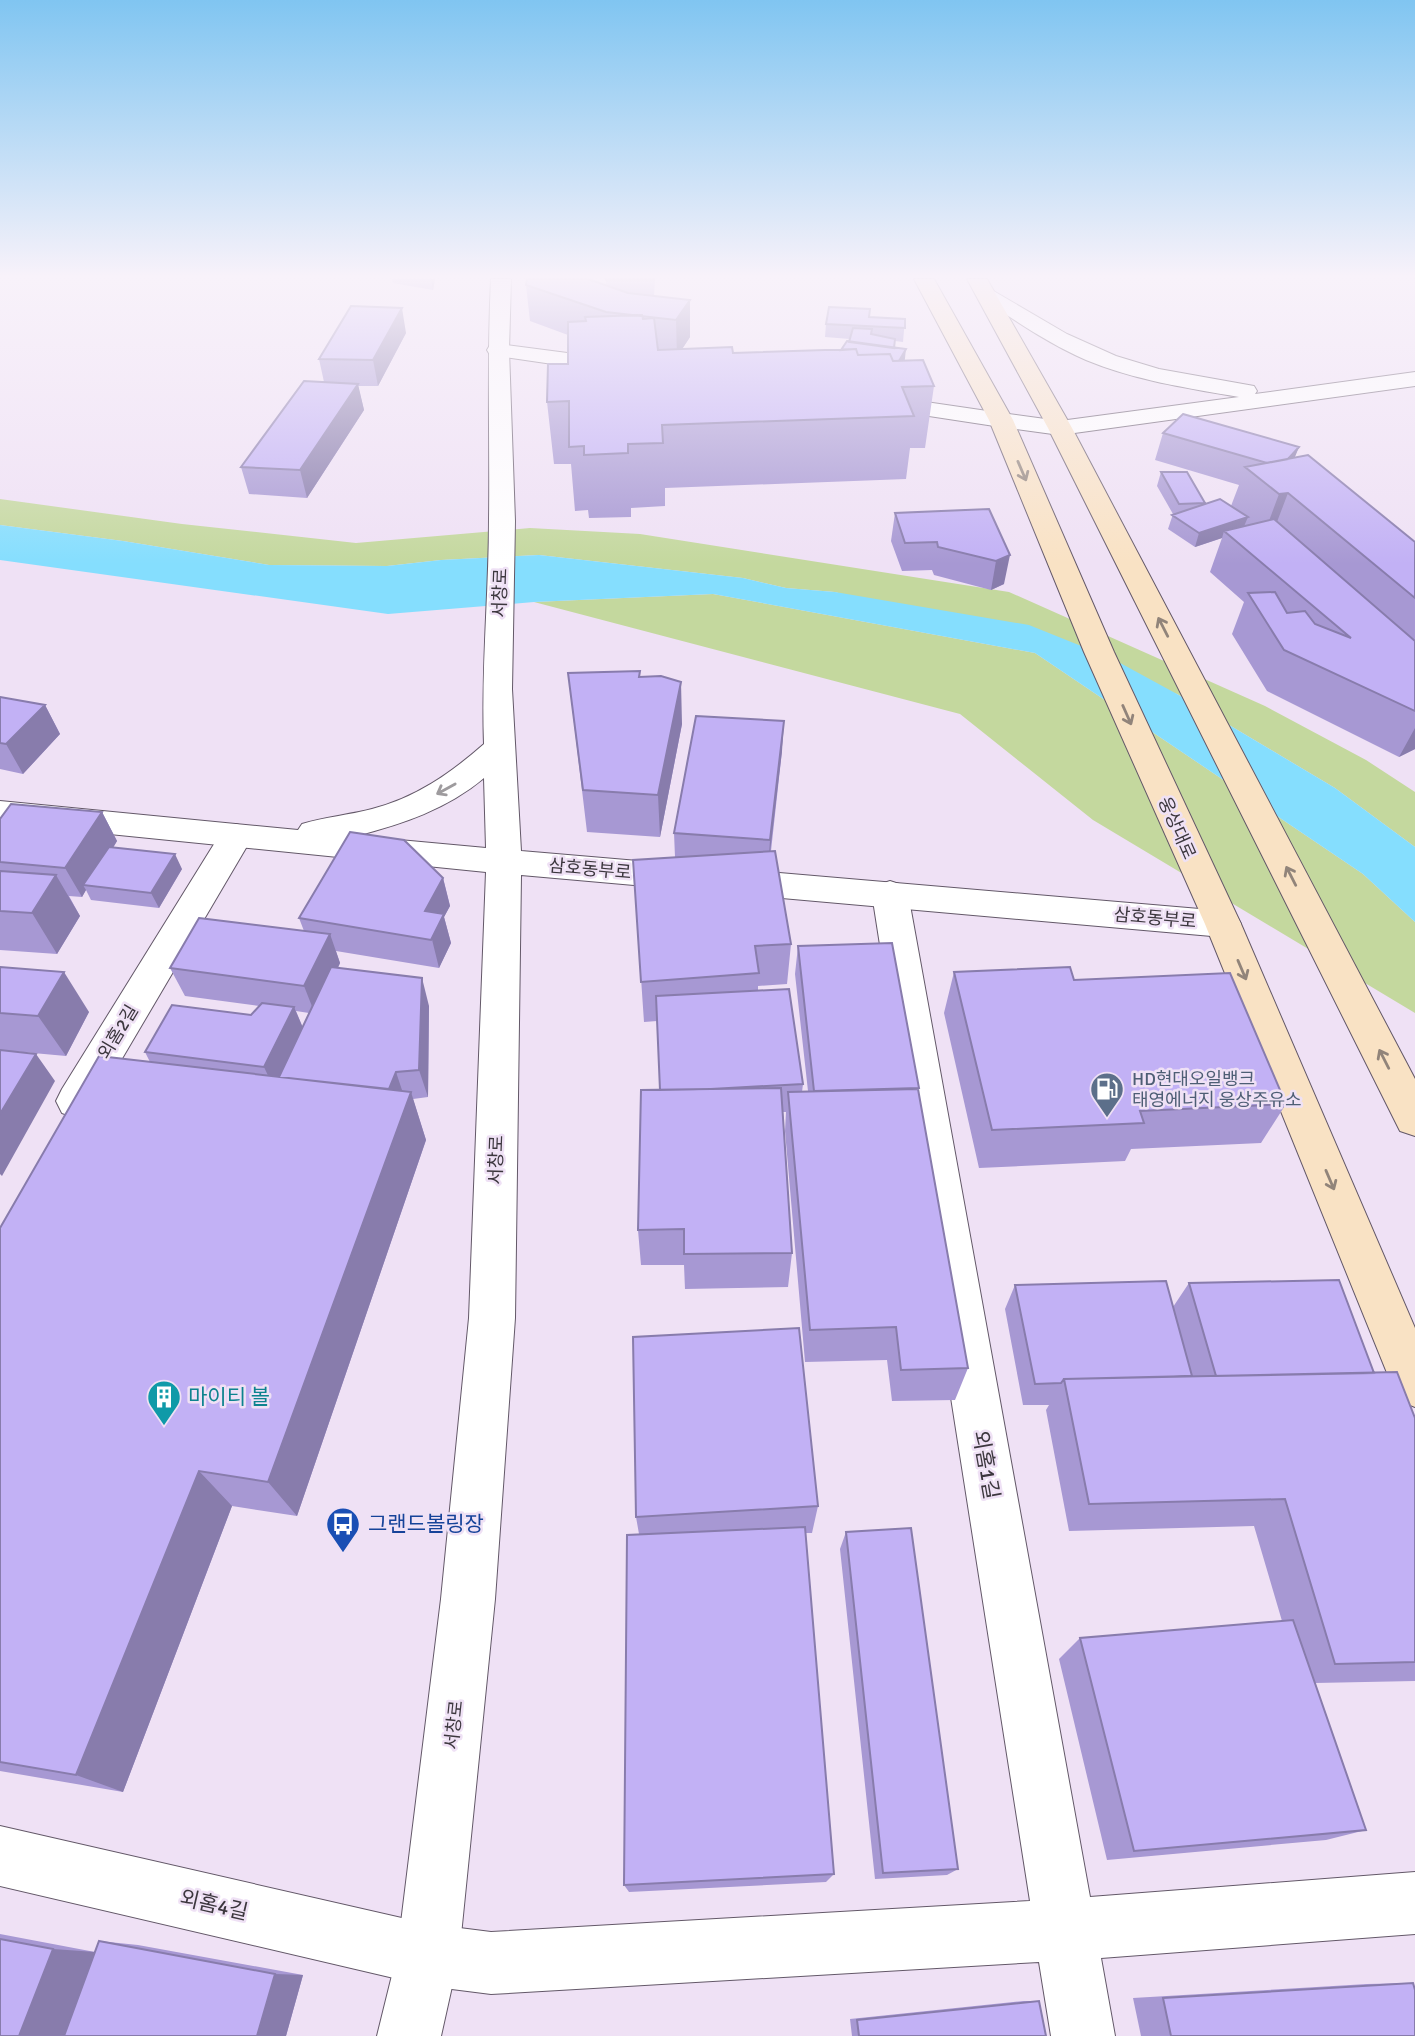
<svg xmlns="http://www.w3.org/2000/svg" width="1415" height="2036" viewBox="0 0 1415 2036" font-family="Signika,'Noto Sans KR',sans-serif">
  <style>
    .green { fill: #c4d89e }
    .water { fill: #85defe }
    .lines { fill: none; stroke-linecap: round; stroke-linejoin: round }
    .minor-casing { stroke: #635868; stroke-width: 2 }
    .tertiary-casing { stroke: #635868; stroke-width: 2 }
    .secondary-casing { stroke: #635868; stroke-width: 2 }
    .minor { fill: #fff; fill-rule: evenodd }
    .tertiary { fill: #fff; fill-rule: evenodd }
    .secondary { fill: #f9e2c4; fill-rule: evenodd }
    .wall { fill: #a798d3; fill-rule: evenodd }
    .shaded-wall { fill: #887cac }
    .building { fill: #c2b1f5; stroke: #887cac; stroke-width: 2 }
    .oneway { stroke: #91847a }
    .oneway2 { stroke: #9e9b9e }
    .labels { text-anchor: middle; stroke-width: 5; stroke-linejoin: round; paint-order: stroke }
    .street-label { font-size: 18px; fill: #3c373e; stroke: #efe1f5 }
    .service-label { font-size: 18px; fill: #4e5e75; stroke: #efe1f5; text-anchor: start }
    .near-culture-label { font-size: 21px; fill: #0d838f; stroke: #efe1f5; text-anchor: start }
    .near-street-label { font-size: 21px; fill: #3c373e; stroke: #efe1f5 }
    .near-transit-label { font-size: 21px; fill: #164399; stroke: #efe1f5; text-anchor: start }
  </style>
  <rect width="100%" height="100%" fill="#efe1f5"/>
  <path class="green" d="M0,499L182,524L356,543L530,528L640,534L1009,592L1265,706L1366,760L1415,792V847L1335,788L1177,694L835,592L786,588L743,578L539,555L441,560L387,566L269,565L123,541L0,525Z
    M713,594L1035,653L1363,874L1415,922V1013L1093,820L960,714L534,602Z"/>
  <path class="water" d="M0,525L123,541L269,565L387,566L441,560L539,555L743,578L786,588L835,592L1029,625L1111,658L1177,694L1335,788L1415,847V922L1363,874L1035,653L713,594L534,602L388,614L0,560Z"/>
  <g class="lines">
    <g class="minor-casing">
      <path id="minor" d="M498,344L621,360L629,362L632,367L629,372L621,374L490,355L487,350L490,345Z
        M878,395L1001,413L1009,415L1013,420L1009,425L1001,427L870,407L867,402L870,397Z
        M236,824L248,828L253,836L90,1113L76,1118L62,1113L56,1101L62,1089L224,828Z
        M890,881L902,885L908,894L1090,1897L1415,1872V1934L1101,1958L1115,2036H1051L1039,1962L491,1994L428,1986L0,1886V1826L428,1924L491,1932L1030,1901L872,894L878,885Z"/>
    </g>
    <g class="tertiary-casing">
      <path id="tertiary" d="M491,279H511L509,350L515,521L512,689L521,851L1223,911L1236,915L1241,924L1236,933L1223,937L521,875L515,1318L495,1599L459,1955L441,2036H377L397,1955L441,1599L469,1318L486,872L0,823V801L298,830L302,824C325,817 349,815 372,809C415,798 450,774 484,744C481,669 489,594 489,519C490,439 487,359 491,279ZM484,778L486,848L356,836C403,824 447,809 484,778Z
        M985,286L1067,334L1116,356L1159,369L1254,386L1257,391L1255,394L1415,372V386L1060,435L1001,427L993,425L989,420L993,415L1001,413L1060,421L1239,397C1187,388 1134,380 1086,360C1047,343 1013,319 978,296L975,292L978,288Z"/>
    </g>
    <g class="secondary-casing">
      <path id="secondary" d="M914,279H934L1013,420L1114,652L1241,924L1415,1328V1407L1398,1400L1205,924L1084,652L989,420Z
        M967,279H987L1072,428L1415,1079V1136L1400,1131L1048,428Z"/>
    </g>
    <use href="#minor" class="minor"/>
    <use href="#tertiary" class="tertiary"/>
    <use href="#secondary" class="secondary"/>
  </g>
  <path class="wall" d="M392,279H435L433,290L393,283Z
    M606,279H655L654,296L690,300V337L682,349L733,353L841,350L849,342L850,339L825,337L826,324L869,317L905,319L903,342L895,341L894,348L904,361L934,386L925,448H910L906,479L665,488V506L631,508V517L589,518L588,510L575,511L571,464H554L547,402L568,364V335L530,321L526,285H606Z
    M406,333L378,386H358L364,410L307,498L249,494L241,467L324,382L319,359Z
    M1163,433L1299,447L1294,458L1415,542V749L1399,757L1267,691L1232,634L1244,602L1210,572L1222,538L1195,547L1168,529L1173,514L1157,486L1161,472L1205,503L1231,506L1239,485L1155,460Z
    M989,509L1004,584L991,590L934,575L932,570L902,571L891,541L895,513Z
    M640,671V677L682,724L660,837L587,832L568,673Z
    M0,697L45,705L60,734L23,774L0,769Z
    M782,751L771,851L791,944L787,984L758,986V991L803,1084L802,1092L808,1091L795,974L798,946L919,1088L918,1091L968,1368L955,1400L892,1401L887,1360L805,1362L785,1131L786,1112H783L792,1253L788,1287L685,1289L684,1265H641L638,1230L660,1090L657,1021L644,1022L633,860L675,857L674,833Z
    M102,812L117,841L113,848L182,869L159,908L91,900L86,890L82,897L69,896L80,916L57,954L0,950V819Z
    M443,878L450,906L444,917L451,943L439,968L336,951L340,963L338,968L429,1006L428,1097L413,1099L426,1140L297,1516L232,1506L123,1792L0,1771V1228L150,1062L145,1052L251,1015L259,1006L185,996L170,968L304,931L299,918ZM296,1011L309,1013L303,1028Z
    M0,967L89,1012L66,1056L0,1050Z
    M954,972L1074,980L1286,1104L1261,1143L1131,1149L1125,1161L979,1168L944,1013Z
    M1189,1283L1374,1373L1415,1418V1681L1315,1683L1366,1830L1326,1840L1107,1860L1059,1659L1080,1638L1282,1621L1254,1526L1069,1531L1046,1410L1049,1405H1023L1005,1309L1015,1285L1173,1307Z
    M818,1506L812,1533H805L834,1874L826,1882L629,1892L624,1885L639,1534L636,1517Z
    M846,1532L958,1869L947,1875L875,1879L840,1549Z
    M0,1934L95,1952L99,1941L138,1945L303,1975L286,2036H0Z
    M1413,1983L1415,2036H1141L1133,1998L1367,1984Z
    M1024,2001H1039L1046,2036H852L850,2019Z"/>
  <path class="shaded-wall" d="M431,279H435L433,290Z
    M690,300V337L677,357L676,320Z
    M402,308L406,333L378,386L373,360Z
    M906,349L903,376L894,370Z
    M358,384L364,410L307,498L300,470Z
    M1299,447L1288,474L1281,467Z
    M1288,493L1269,543L1260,545L1279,494Z
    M1248,517L1242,531H1224L1222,538L1195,547L1199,533Z
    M1010,555L1004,584L991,590L996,561Z
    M681,682L682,724L660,837L658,795Z
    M45,705L60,734L23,774L6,744Z
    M784,721L782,751L768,869L770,840Z
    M1415,728V749L1399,757Z
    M102,812L117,841L89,886L83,885L86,890L82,897L65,868Z
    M175,854L182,869L159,908L151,893Z
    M56,875L80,916L57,954L32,913Z
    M443,878L450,906L444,917L451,943L439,968L425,911Z
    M330,934L340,963L315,1014L304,986Z
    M64,972L89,1012L66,1056L38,1016Z
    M422,978L429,1006L428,1097L419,1070Z
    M294,1007L306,1035L277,1095L264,1067Z
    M36,1054L55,1081L2,1176L0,1174V1114Z
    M396,1072L405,1099L387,1094Z
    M411,1092L426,1140L297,1516L268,1482Z
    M199,1471L232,1506L123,1792L76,1775Z
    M53,1949L95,1952L64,2036H19Z
    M275,1974L303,1975L286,2036H257Z"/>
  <path class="building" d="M527,279H588L628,293L690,300L676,320L606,312L526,285Z
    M606,279H654V280H606Z
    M351,306L402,308L373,360L319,359Z
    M829,307L870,309L869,317L905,319V328L826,324Z
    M642,315L643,319L654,318L658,350L732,347L733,353L856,349L858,355L890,354L893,361L923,360L934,386L902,387L914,416L662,425L663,443L628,444V453L584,455V446L569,447V401L547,402L548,364H568V322L586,321L585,317Z
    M853,328L872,329L871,334L895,339L894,348L849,342Z
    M847,341L906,349L899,361H893L890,354L858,355L856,349L841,350Z
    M304,381L358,384L300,470L241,467Z
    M1183,414L1299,447L1288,459L1267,463L1163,433Z
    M1308,455L1415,542V598L1288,493L1279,494L1245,467Z
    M1161,472H1187L1205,503L1179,504Z
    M1220,499L1248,517L1199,533L1172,515Z
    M989,509L1010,555L996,561L938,547L937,542L905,543L895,513Z
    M1274,519L1415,641V711L1284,650L1248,593L1275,592L1287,613L1305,611L1315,624L1351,638L1224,531Z
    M640,671L639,677L661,676L681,682L658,795L583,790L568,673Z
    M0,697L45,705L6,744L0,743Z
    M696,716L784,721L770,840L674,833Z
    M11,804L102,812L65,868L0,862V819Z
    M350,832L404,840L443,878L425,911L444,914L431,940L299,918Z
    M109,847L175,854L151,893L83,885Z
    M775,851L791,944L755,946L759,973L641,982L633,860Z
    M0,871L56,875L32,913L0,911Z
    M199,918L330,934L304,986L170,968Z
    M892,943L919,1088L814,1091L798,946Z
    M0,967L64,972L38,1016L0,1013Z
    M331,967L422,978L419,1070L396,1072L389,1089L279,1077Z
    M1070,967L1074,980L1230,973L1286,1104L1140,1111L1144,1123L992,1130L954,972Z
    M789,989L803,1084L711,1089L660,1090L656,996Z
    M262,1003L294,1007L264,1067L145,1052L172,1005L251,1015Z
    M0,1050L36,1054L0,1114Z
    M99,1056L411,1092L268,1482L199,1471L76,1775L0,1762V1228Z
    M781,1088L792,1253L684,1254V1229L638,1230L641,1090Z
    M918,1089L968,1368L901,1370L896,1327L810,1330L788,1092Z
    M1339,1280L1374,1373L1216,1376L1189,1283Z
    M1166,1281L1192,1376L1064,1379L1061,1383L1035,1384L1015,1285Z
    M799,1328L818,1506L636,1517L633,1337Z
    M1397,1372L1415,1418V1662L1335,1664L1285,1499L1089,1504L1064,1379Z
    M805,1527L834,1874L624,1885L627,1535Z
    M911,1528L958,1869L883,1873L846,1532Z
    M1293,1620L1366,1830L1134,1851L1080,1638Z
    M0,1939L53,1949L19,2036H0Z
    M99,1941L275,1974L257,2036H64Z
    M1413,1983L1415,1990V2036H1171L1163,1998Z
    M1039,2001L1046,2036H859L857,2020Z"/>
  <defs><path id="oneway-shaft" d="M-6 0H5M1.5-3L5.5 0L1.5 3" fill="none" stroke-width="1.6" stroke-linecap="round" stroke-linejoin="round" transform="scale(1.75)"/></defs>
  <g class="oneway">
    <use href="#oneway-shaft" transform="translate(1022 471) rotate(67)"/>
    <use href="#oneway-shaft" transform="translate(1163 627) rotate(-117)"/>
    <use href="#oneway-shaft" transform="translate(1127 715) rotate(66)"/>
    <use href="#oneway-shaft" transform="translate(1291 876) rotate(-117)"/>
    <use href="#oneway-shaft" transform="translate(1242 970) rotate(67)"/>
    <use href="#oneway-shaft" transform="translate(1384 1059) rotate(-117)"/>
    <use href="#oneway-shaft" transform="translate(1330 1180) rotate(67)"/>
  </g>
  <use class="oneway2" href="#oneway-shaft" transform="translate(446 789) rotate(151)"/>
  <linearGradient id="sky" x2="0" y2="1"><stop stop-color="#80c5f1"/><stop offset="0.49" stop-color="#f8f2fa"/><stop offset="1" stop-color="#f8f2fa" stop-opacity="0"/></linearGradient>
  <rect width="1415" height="564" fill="url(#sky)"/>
  <defs>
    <g id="fuel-pin" transform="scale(1.75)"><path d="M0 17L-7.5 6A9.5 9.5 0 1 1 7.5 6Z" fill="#5c6f8a" stroke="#efe1f5"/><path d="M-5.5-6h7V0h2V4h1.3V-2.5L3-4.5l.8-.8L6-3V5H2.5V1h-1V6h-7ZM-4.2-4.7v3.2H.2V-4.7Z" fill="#fff"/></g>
    <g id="building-pin" transform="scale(1.75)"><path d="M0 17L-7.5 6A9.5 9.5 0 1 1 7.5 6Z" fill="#0f9aa8" stroke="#efe1f5"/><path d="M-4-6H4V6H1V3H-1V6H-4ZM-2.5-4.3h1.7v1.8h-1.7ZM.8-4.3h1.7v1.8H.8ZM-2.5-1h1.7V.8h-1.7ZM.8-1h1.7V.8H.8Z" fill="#fff"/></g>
    <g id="bus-pin" transform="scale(1.75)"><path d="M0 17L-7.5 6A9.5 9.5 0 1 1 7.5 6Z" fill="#1a4fb4" stroke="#efe1f5"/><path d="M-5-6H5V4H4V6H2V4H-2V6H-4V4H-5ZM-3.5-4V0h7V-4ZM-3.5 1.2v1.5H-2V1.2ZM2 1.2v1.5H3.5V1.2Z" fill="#fff"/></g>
  </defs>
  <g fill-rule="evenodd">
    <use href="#fuel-pin" x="1107" y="1089"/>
    <use href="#building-pin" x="164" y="1397"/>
    <use href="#bus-pin" x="343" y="1524"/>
  </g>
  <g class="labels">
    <g class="street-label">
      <text transform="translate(500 593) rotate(-88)" y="6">서창로</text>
      <text transform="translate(1177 828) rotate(66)" y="6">웅상대로</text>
      <text transform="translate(590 869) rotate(5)" y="6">삼호동부로</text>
      <text transform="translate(1155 918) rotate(5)" y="6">삼호동부로</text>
      <text transform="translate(118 1032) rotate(-59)" y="6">외홈2길</text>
      <text transform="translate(496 1160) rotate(-88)" y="6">서창로</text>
      <text transform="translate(454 1725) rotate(-84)" y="6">서창로</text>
    </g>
    <g class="service-label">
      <text x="1132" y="1085">HD현대오일뱅크<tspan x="1132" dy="21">태영에너지 웅상주유소</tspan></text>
    </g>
    <g class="near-culture-label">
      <text x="188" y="1404">마이티 볼</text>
    </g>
    <g class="near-street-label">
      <text transform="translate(986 1465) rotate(80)" y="7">외홈1길</text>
      <text transform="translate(214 1905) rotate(13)" y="7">외홈4길</text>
    </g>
    <g class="near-transit-label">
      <text x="368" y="1531">그랜드볼링장</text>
    </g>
  </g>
</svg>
